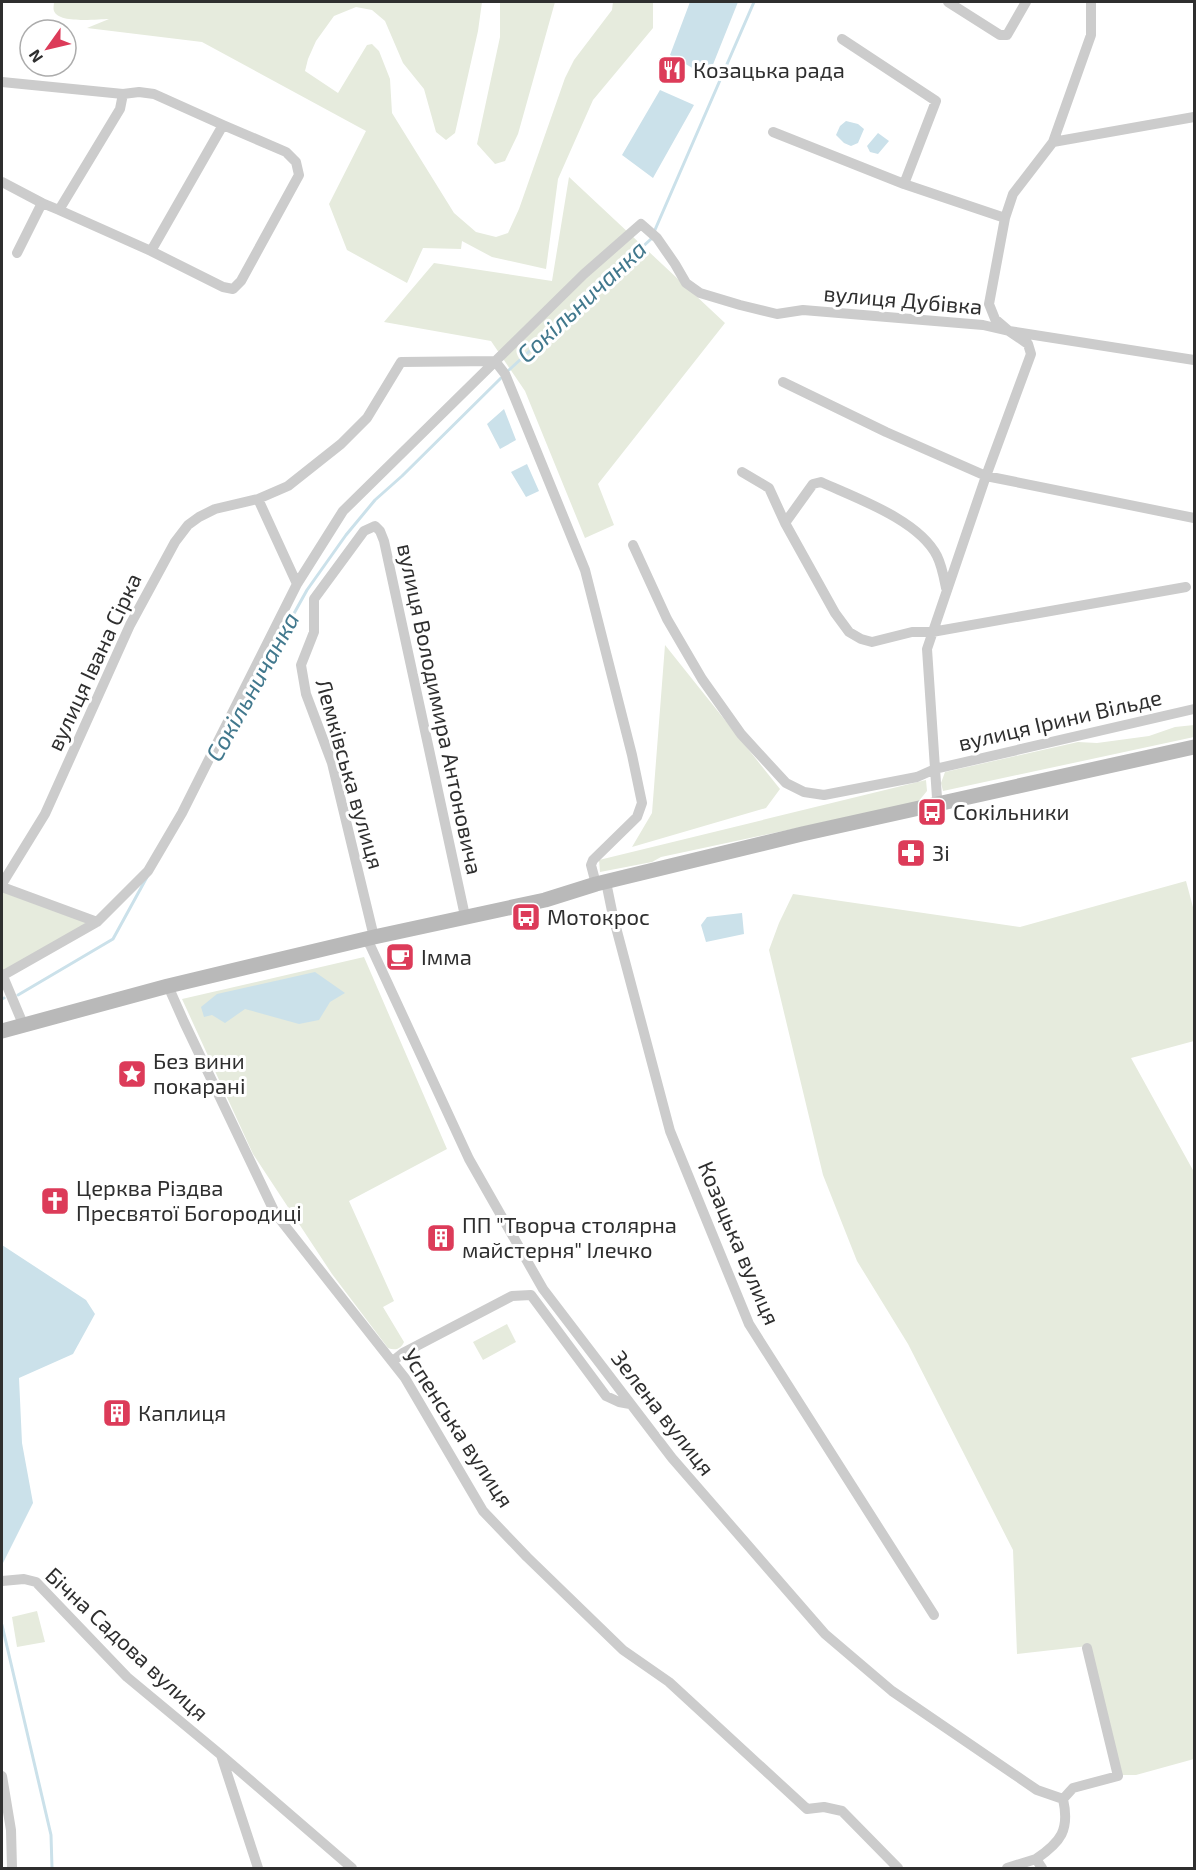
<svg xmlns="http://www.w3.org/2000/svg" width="1196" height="1870" viewBox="0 0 1196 1870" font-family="'Exo 2',sans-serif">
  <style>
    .green { fill: #e6ebdd }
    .water { fill: #cbe1ea }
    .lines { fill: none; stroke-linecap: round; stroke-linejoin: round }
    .stream { stroke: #cbe1ea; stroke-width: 3 }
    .street { stroke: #ccc; stroke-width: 10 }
    .secondary { stroke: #b9b9b9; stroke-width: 15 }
    .labels { text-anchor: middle; stroke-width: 6; stroke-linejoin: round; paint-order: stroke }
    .poi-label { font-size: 22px; fill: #2f2f2f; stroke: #fff; text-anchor: start }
    .street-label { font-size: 22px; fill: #2f2f2f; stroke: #fff }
    .water-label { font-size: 24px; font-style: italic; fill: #41788d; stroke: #fff }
  </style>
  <rect width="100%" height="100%" fill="#fff"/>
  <path class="green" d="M54,2H482L478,31L455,133L446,140L436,132L424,89L403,63L385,21L372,10L356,7L334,16L316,41L308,59L305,71L338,93L367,45L372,44L379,51L390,79L392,113L454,213L476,232L496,237L508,233L519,209L565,78L574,60L612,10L613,2H653V28L593,100L558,179L546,269L492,257L462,241L461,249L423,248L407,283L347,250L329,204L366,131L202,42L87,28L109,19C97,19 59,24 54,11C53,9 54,4 54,2Z
    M500,2H555L518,134L505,161L495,164L477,144L500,37Z
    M569,177L725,323L598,484L614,525L585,538L525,391L491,341L384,322L434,263L552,281Z
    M665,645L780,789L766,808L632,847L652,813Z
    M1194,725V737L943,791L941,783L945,772L1078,742L1097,743L1149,736L1175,727Z
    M926,780L927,791L918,802L661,857L652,862L600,872L599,860Z
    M1186,881L1194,911V1041L1131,1058L1194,1172V1759L1136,1775H1119L1088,1646L1017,1654L1013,1550L908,1344L857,1261L823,1175L769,950L779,923L793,894L1020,927Z
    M2,891L87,920L89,925L5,971L2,968Z
    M364,957L447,1149L349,1201L394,1301L383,1307L404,1342C401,1349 395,1351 388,1348L332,1274L253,1154L182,999Z
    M507,1324L516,1342L483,1360L473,1342Z
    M37,1611L45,1642L17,1647L12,1617Z"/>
  <path class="water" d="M690,2H738L708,77L670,55Z
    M660,90L694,105L653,178L622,155Z
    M846,121L858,124L864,129L858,143L851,146L844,143L836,135L840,126Z
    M878,133L889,141L878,154L870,152L867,146Z
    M504,409L516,440L500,449L487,424Z
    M527,464L539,491L526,497L511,472Z
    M742,913L744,934L706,942L701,925L707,917Z
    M315,972L345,993L330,1002L319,1020L299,1024L245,1009L225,1023L212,1015L204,1017L201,1007L217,994Z
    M2,1245L86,1300L95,1314L73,1354L19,1378L22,1443L33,1503L2,1565Z"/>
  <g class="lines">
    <path class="stream" d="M509,370L651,239L754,2
      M231,727L307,590L346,535L375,500L402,476L501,378
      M18,995L113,939L147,877
      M2,999L4,998
      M2,1625L51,1835L52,1868"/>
    <path class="street" d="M948,2L1000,35H1007L1026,2
      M842,39L936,101L904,184L1005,218
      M2,82L123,94L139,92L154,94L223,125L151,251
      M773,132L904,184
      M1053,142L1194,117
      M2,182L42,203
      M59,210L151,251L223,287L233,289L241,281L299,175L296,162L286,152L223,125
      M17,253L42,203L59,210L120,109L123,94
      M495,361L505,374L585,570L632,755L642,803L637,817L593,860L591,865L596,884
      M783,382L886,432L986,476L1194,518
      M742,472L769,488L785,523L835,613L849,632L861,639L872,642L912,632H932L1186,587
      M258,499L297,584
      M785,523L813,484L821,482C856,498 919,520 937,556C942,566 944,578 946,588
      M633,545L667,619L702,679L741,734L786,783L804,792L824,795L917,777L935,769L1194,709
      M935,805L937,798L927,649L986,476L1031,354L1028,344L1009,331L995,319L989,304L1005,218L1013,194L1053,142L1091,35V2
      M606,882L613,916L670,1131L749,1324L934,1615
      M2,884L45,814L130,625L175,542L188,525L199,517L215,509L258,499L288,486L341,444L367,418L401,362L495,361
      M2,887L97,922
      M374,937L332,763L306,694L301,665L314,632V599L364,531L375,526L380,531L384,541L465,916
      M365,939L370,945L469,1159L543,1289L672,1458L825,1634L892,1691L1037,1790L1063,1799
      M2,974L23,1024
      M2,976L97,922L148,871L182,813L297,584L343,511L584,274L641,224L657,238L675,264L686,283L700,293L740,305L777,314L803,310L983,325L1009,331L1194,360
      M168,986L184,1022L275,1213L405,1378L483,1511L527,1557L623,1650L669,1682L807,1809L824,1807L842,1811L898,1868
      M393,1361L403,1353L512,1296L531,1295L606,1396L619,1402L630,1404
      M2,1581L24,1579L36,1582L127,1677L221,1755L352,1868
      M221,1755L258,1868
      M2,1776L11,1830L12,1868
      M1063,1799L1073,1788L1118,1776L1087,1648
      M1007,1868L1036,1859
      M1042,1868L1036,1859C1061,1842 1070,1830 1063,1799"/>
    <path class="secondary" d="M2,1031L168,986L374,937L545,900L596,884L802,834L1194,747"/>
  </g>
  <defs>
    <g id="restaurant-square" transform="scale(1.5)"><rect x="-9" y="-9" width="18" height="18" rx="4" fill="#dc3b59" stroke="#fff"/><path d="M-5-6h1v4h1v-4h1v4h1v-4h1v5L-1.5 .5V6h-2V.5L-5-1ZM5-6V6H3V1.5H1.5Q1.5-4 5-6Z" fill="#fff"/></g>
    <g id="bus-square" transform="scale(1.5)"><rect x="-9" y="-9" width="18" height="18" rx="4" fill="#dc3b59" stroke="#fff"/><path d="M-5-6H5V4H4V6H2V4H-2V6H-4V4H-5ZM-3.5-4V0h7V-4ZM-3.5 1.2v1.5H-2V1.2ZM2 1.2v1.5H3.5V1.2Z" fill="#fff"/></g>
    <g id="pharmacy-square" transform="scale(1.5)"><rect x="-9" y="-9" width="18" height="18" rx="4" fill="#dc3b59" stroke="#fff"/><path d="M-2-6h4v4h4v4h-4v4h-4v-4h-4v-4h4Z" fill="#fff"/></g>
    <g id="cafe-square" transform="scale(1.5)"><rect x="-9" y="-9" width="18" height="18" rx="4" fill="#dc3b59" stroke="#fff"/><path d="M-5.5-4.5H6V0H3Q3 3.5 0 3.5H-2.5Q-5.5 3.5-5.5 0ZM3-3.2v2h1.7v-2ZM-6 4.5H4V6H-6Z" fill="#fff"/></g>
    <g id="sight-square" transform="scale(1.5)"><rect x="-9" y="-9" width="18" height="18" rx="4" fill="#dc3b59" stroke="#fff"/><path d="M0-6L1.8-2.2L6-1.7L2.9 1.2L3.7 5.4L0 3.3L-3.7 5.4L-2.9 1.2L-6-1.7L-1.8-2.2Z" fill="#fff"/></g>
    <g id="church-square" transform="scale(1.5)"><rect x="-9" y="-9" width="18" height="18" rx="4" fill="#dc3b59" stroke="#fff"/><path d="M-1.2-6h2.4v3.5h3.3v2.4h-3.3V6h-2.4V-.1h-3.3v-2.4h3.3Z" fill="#fff"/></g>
    <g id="building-square" transform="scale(1.5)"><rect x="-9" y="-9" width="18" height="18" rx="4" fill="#dc3b59" stroke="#fff"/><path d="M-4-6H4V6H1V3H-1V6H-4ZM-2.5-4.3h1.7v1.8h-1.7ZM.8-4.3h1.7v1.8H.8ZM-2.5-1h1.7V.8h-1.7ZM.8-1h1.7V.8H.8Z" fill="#fff"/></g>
  </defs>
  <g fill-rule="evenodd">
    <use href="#restaurant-square" x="672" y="70"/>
    <use href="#bus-square" x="932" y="812"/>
    <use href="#pharmacy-square" x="911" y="853"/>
    <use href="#bus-square" x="526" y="917"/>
    <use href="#cafe-square" x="400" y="957"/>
    <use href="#sight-square" x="132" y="1074"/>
    <use href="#church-square" x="55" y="1201"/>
    <use href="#building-square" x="441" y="1238"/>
    <use href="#building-square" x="117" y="1413"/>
  </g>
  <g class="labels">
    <g class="poi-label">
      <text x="693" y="78">Козацька рада</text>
      <text x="953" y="820">Сокільники</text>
      <text x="932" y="861">3і</text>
      <text x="547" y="925">Мотокрос</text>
      <text x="421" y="965">Імма</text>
      <text x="153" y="1069">Без вини<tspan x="153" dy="25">покарані</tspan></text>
      <text x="76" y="1196">Церква Різдва<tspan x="76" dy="25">Пресвятої Богородиці</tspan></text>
      <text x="462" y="1233">ПП "Творча столярна<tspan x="462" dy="25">майстерня" Ілечко</tspan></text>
      <text x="138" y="1421">Каплиця</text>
    </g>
    <g class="street-label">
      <text transform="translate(903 300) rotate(5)" y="8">вулиця Дубівка</text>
      <text transform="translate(94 662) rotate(-65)" y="8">вулиця Івана Сірка</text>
      <text transform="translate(440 709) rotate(78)" y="8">вулиця Володимира Антоновича</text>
      <text transform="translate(1060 720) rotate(-13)" y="8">вулиця Ірини Вільде</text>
      <text transform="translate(350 774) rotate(74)" y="8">Лемківська вулиця</text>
      <text transform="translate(739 1243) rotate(67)" y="8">Козацька вулиця</text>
      <text transform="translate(663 1413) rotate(52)" y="8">Зелена вулиця</text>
      <text transform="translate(458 1428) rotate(57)" y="8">Успенська вулиця</text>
      <text transform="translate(127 1644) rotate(43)" y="8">Бічна Садова вулиця</text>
    </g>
    <g class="water-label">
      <text transform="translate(582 302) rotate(-43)" y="8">Сокільничанка</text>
      <text transform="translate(253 687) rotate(-61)" y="8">Сокільничанка</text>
    </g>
  </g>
  <rect width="1196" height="1870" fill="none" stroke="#2f2f2f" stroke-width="6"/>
  <g transform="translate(48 48) rotate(236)"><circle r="28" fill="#ffffff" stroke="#acacac" stroke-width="1.5"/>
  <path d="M0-4.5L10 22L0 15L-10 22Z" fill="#dc3b59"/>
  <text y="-9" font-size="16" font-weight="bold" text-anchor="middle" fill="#2f2f2f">N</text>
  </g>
</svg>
